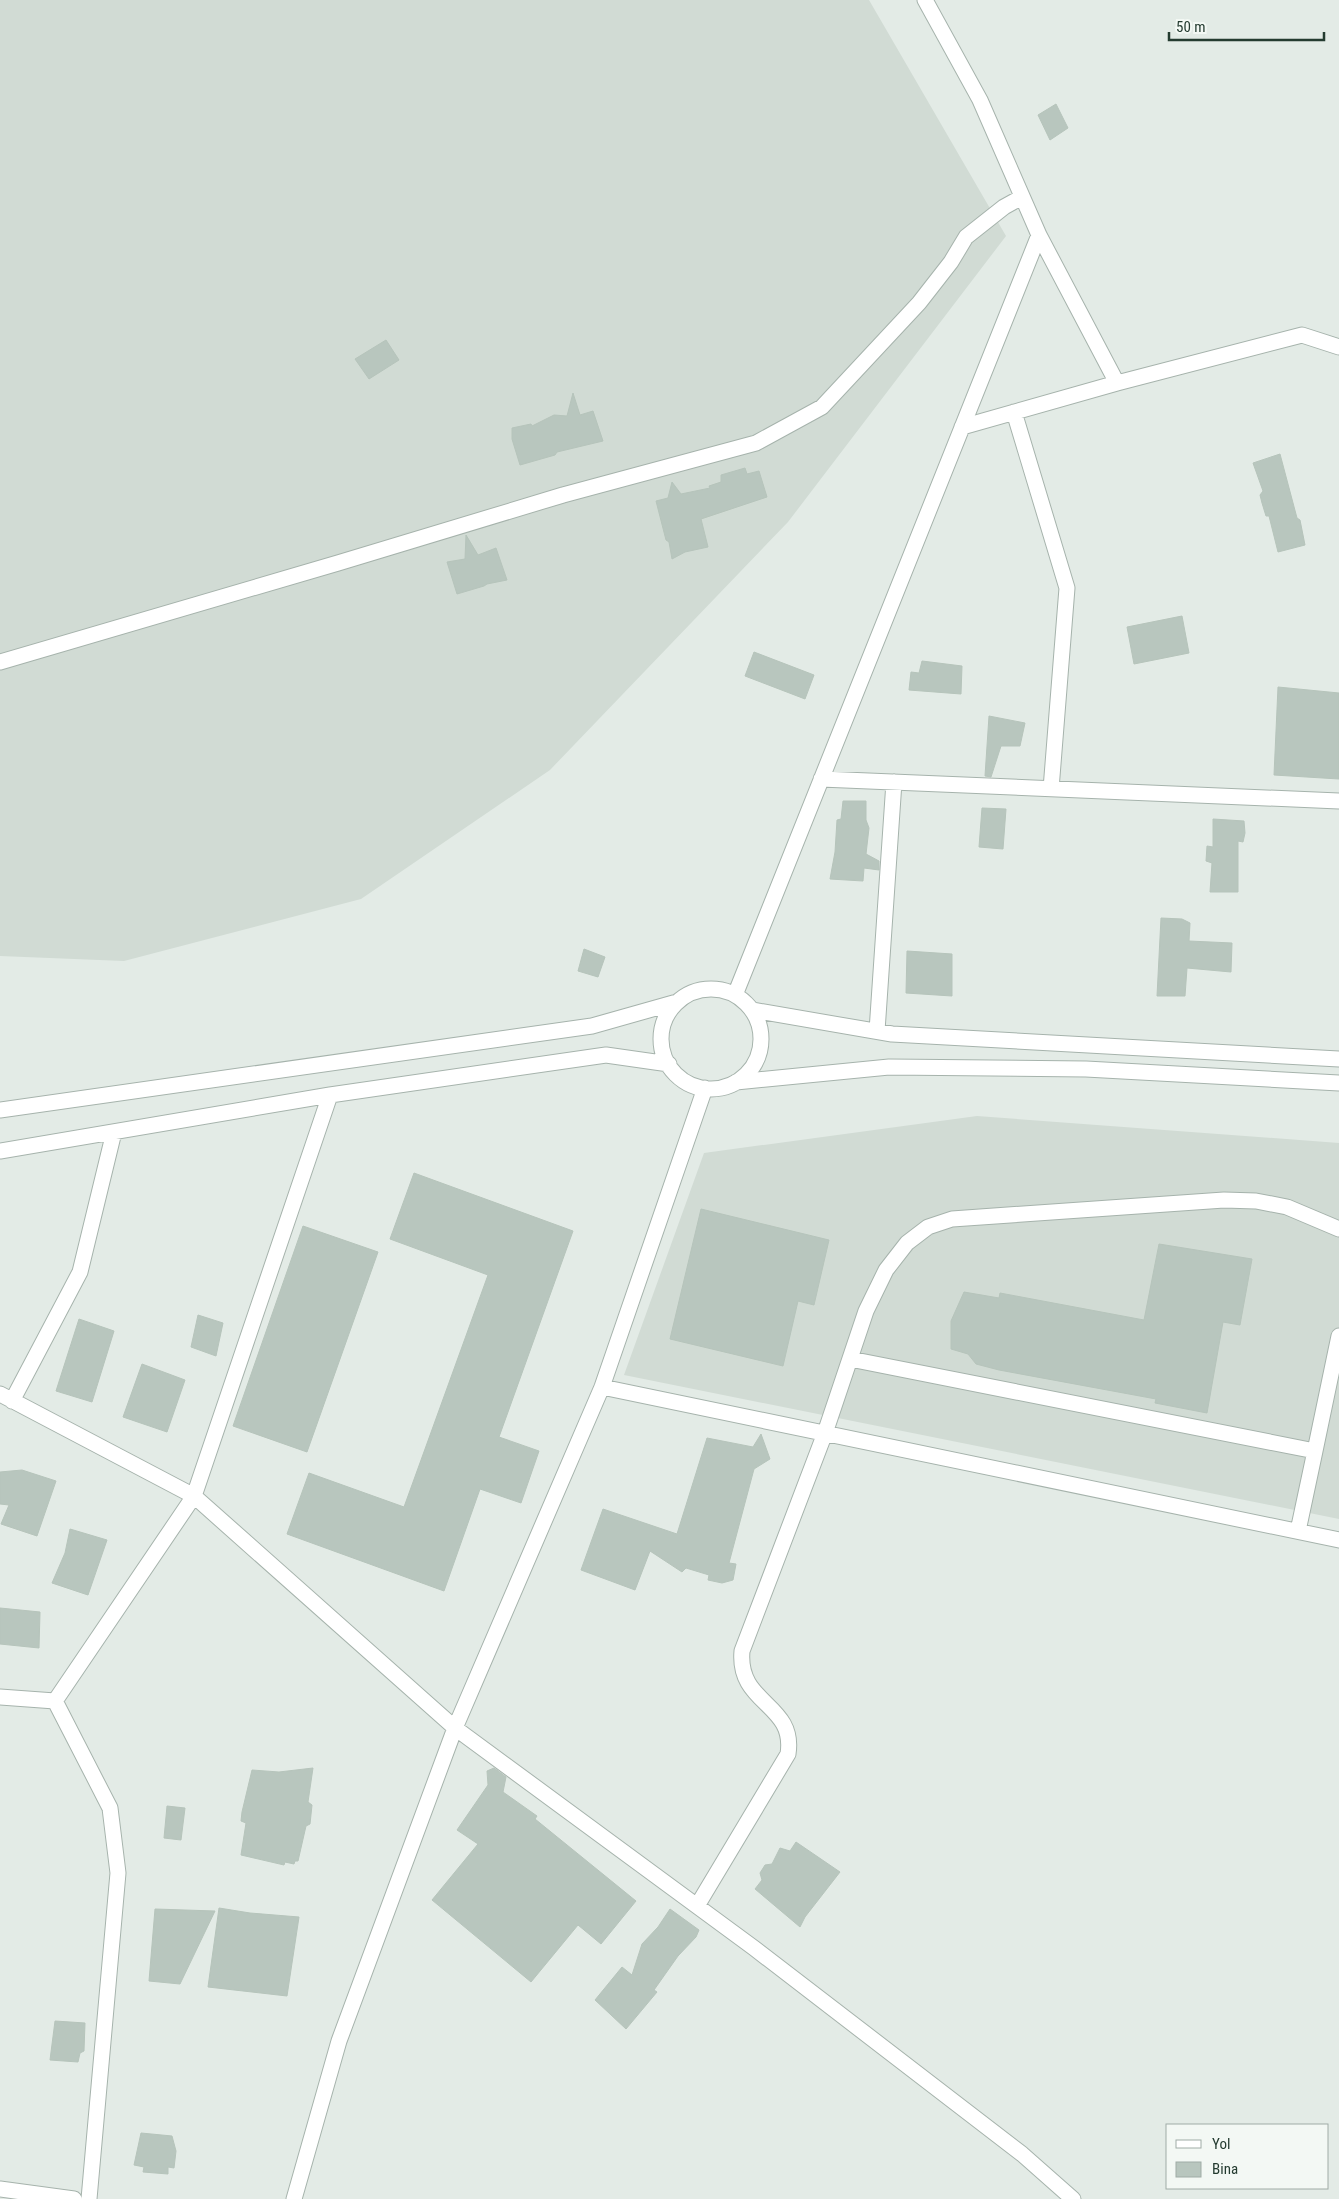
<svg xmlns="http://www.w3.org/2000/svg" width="1339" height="2199" viewBox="0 0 1339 2199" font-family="'Roboto Condensed',sans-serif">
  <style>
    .built { fill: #d1dbd4 }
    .building { fill: #b8c6be; stroke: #b6c4bb }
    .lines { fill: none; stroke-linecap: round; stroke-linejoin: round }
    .minor-casing { stroke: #a6b3ac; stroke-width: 17 }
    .minor { stroke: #fff; stroke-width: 15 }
  </style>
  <rect width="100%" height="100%" fill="#e3ebe6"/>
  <path class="built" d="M0,0H869L1006,236L788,522L550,770L361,899L124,961L0,956Z
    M977,1116L1339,1143V1519L624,1375L704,1153Z"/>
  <path class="building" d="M1056,104L1068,128L1050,140L1038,115Z
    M386,340L399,360L369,379L355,359Z
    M573,393L580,415L593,411L603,441L557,452L555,455L520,465L512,439V428L531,424L532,426L554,415L567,416Z
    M1280,454L1297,518L1300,520L1305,545L1278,552L1269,516H1266L1262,503L1260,495L1263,491L1253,463Z
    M745,468L747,474L759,471L767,497L701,519L708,547L685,552L672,559L669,542L666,540L656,501L668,498L672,482L681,494L710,488L709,486L721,482V475Z
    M466,535L478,555L496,548L507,580L487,584L484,586L457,594L447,562L465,559Z
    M1182,616L1189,653L1134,664L1127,627Z
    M754,652L814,675L805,699L745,676Z
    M922,661L962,666L961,694L909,690L911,672L919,673Z
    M1278,687L1339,693V779L1274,775Z
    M989,716L1025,723L1020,746H1001L991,777L985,776Z
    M843,801H866V820L869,828L866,854L879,861V870L864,868L863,881L830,879L835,852L837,820L841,819Z
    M982,808L1006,809L1003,849L979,847Z
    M1213,819L1244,821L1245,833L1243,842L1238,841V892H1210L1212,863L1206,861L1207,846L1213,847Z
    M1161,918L1182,919L1190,923L1189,941L1232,943L1231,972L1187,968L1185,996H1157Z
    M584,949L605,957L598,977L578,971Z
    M907,951L952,954V996L906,993Z
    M414,1173L573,1231L499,1437L539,1451L521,1503L480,1489L444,1591L287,1534L309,1473L404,1507L488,1275L390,1239Z
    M701,1209L829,1240L814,1305L798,1301L783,1366L670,1339Z
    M303,1226L378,1252L307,1452L233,1426Z
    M1159,1244L1252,1259L1240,1325L1223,1322L1207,1413L1155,1403L1156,1399L999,1370L976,1364L968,1354L951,1349V1321L964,1292L999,1298L1000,1293L1144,1320Z
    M198,1315L223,1323L216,1356L191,1347Z
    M79,1319L114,1331L92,1402L56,1391Z
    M142,1364L185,1380L167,1432L123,1417Z
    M761,1434L770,1459L754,1469L729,1563L736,1564L733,1580L722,1583L708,1580L709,1575L686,1568L682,1572L650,1551L635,1590L581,1570L603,1509L677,1534L707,1438L753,1447Z
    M22,1470L56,1481L37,1536L1,1524L9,1505L0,1504V1472Z
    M70,1529L107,1540L88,1595L52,1583L65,1553Z
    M0,1608L40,1612L39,1648L0,1644Z
    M313,1768L308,1802L312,1805L310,1824L306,1826L298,1861H295L294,1864L285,1862L284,1865L241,1855L246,1823L241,1821L242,1812L252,1770L279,1772Z
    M494,1768L506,1777L503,1792L537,1816L535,1819L636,1901L601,1944L578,1925L531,1982L432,1900L478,1844L457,1830L488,1785L487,1771Z
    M167,1806L185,1808L181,1840L164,1838Z
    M796,1842L840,1872L805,1917L800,1927L755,1889L762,1880L760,1873L765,1865L772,1864L780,1848L790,1851Z
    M219,1908L250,1913L299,1917L287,1996L208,1987Z
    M155,1909L215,1911L180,1984L149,1981Z
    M670,1909L699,1930L696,1937L678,1956L654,1990L657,1992L626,2029L595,2000L622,1967L632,1975L642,1944L658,1927Z
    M55,2021L85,2023L84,2051L80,2053L78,2062L50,2060Z
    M141,2133L172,2136L176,2151L174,2168L168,2167V2174L143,2172L144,2167L134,2165Z"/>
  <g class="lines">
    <g class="minor-casing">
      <path id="minor" d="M1039,235L1117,383L1302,335L1339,347
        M1014,412L1067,588L1051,789
        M962,427L1117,383
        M0,662L338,563L563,495L756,443L822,407L919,303L951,262L966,237L1004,207L1022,197
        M821,779L1339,801
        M661 1039a50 50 0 1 1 100 0a50 50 0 1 1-100 0Z
        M735,995L1039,235L980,100L925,0
        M752,1010L892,1034L1339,1059
        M877,1031L894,782
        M736,1082L889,1067L1086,1069L1339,1083
        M0,1110L592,1026L677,1002
        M0,1151L330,1095L606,1055L669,1064
        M850,1359L1315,1451L1339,1336
        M602,1387L1339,1540
        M0,1394L194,1496L455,1728L602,1387L705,1088
        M12,1401L80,1272L114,1132
        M1298,1531L1315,1451
        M0,1697L55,1701L194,1496L330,1095
        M55,1701L110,1808L118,1873L89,2199
        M697,1906L788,1754C796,1703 737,1705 742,1651L825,1433L866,1311L886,1270L907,1243L928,1227L952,1219L1224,1200L1256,1201L1287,1207L1339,1229
        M0,2189L74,2199
        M294,2199L339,2041L455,1728L754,1948L1022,2154L1073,2199"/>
    </g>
    <use href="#minor" class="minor"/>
  </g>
  <rect x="1166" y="2124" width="162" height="65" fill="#f3f8f4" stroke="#a0aca6"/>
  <rect x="1176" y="2140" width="25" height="8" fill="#ffffff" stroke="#a0aca6"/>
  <text x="1212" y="2149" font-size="15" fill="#243b30">Yol</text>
  <rect x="1176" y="2162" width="25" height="15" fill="#b8c6be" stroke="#a0aca6"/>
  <text x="1212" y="2174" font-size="15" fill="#243b30">Bina</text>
  <path d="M1169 32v8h155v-8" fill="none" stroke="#243b30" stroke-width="2.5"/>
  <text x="1176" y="32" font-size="15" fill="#243b30" stroke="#f3f8f4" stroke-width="4" paint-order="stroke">50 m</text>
</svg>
